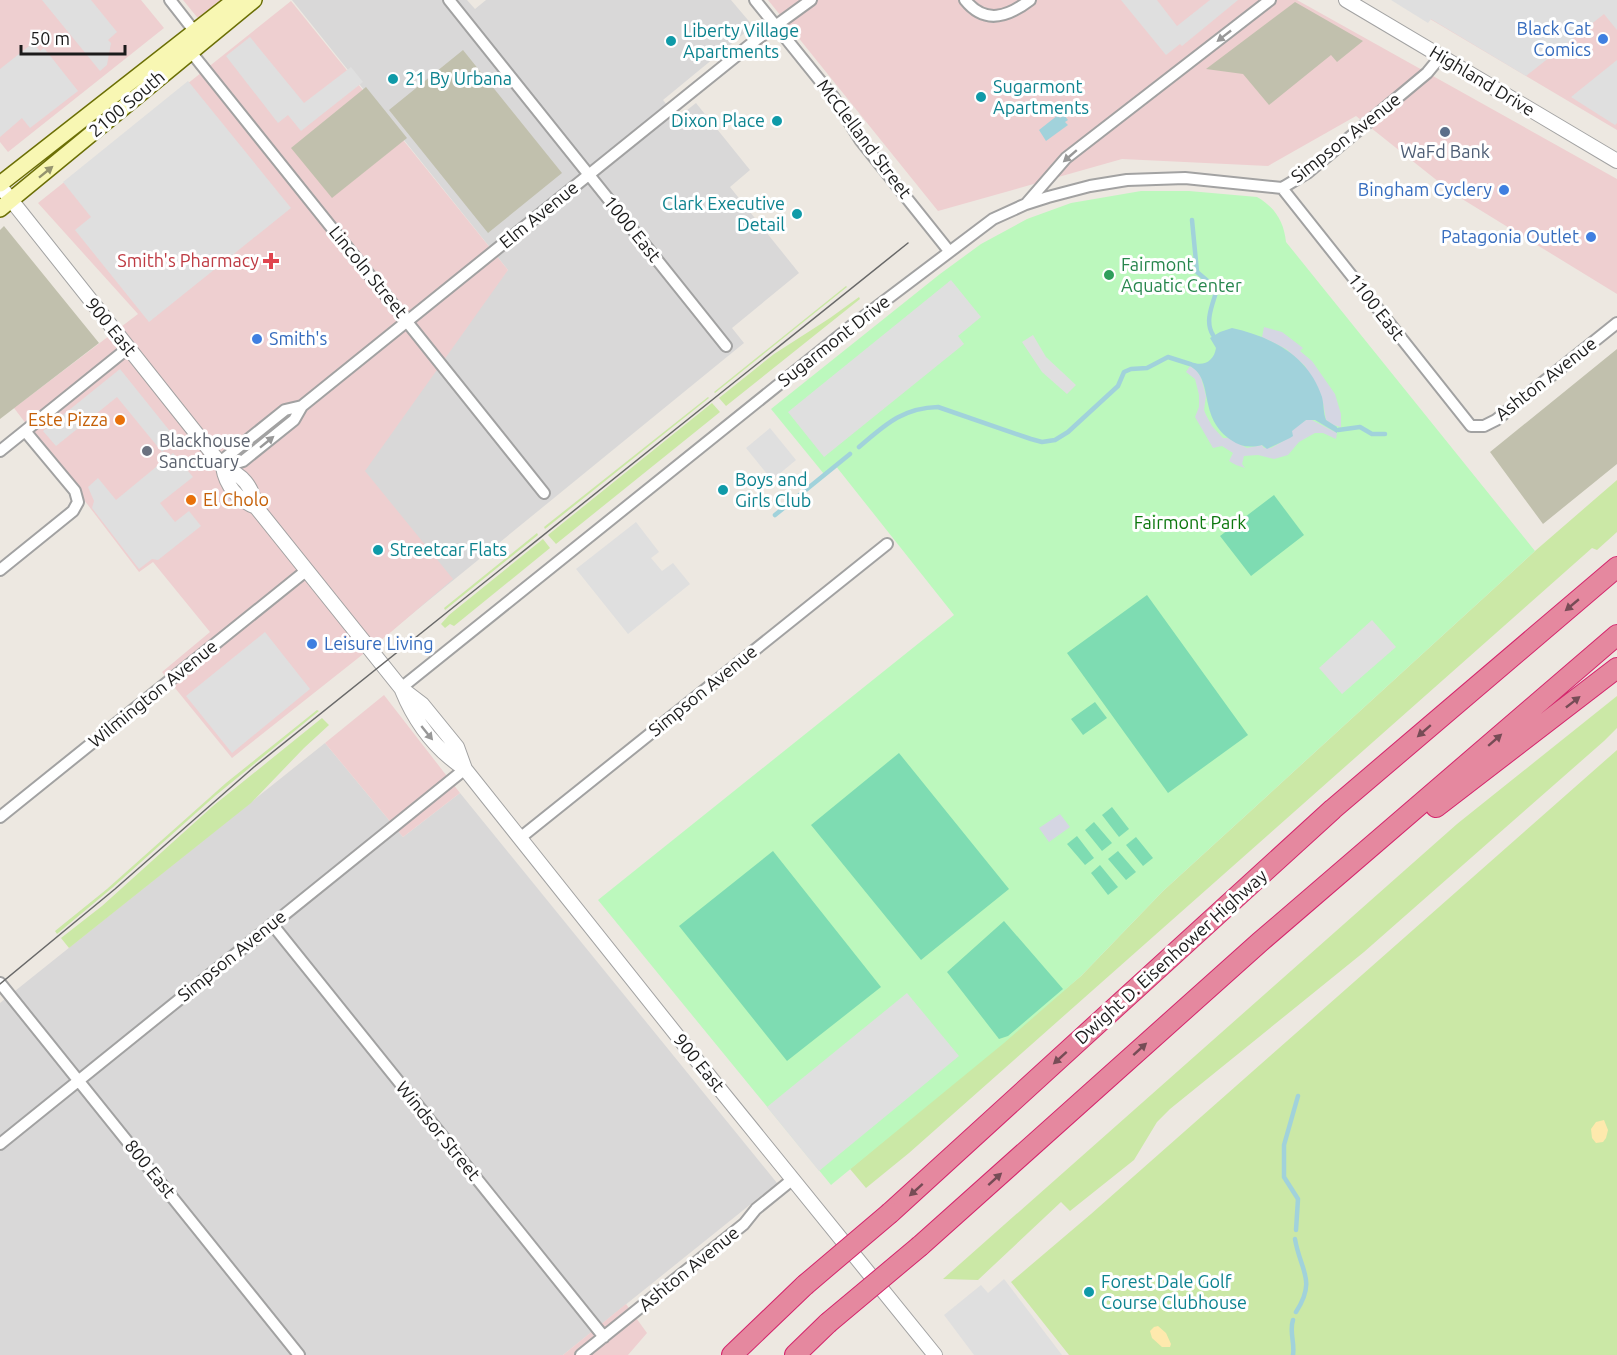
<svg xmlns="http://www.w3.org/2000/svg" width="1617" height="1355" viewBox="0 0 1617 1355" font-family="Ubuntu,sans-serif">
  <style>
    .residential { fill: #d9d8d8 }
    .commercial { fill: #eecfd0 }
    .construction { fill: #c1c0ad }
    .grass { fill: #cbe8a6 }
    .sand { fill: #fee9ad }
    .park { fill: #bcf8bd }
    .pitch { fill: #7edcb2 }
    .parking { fill: #dfdfdf }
    .plaza { fill: #d5d6e3 }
    .water { fill: #a1d2db }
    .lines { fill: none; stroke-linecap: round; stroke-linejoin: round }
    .stream { stroke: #a1d2db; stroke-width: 4.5 }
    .minor-casing { stroke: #a2a2a2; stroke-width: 14 }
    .tertiary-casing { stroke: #a2a2a2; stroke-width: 16 }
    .secondary-casing { stroke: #6b6f05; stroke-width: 18 }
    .motorway-casing { stroke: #d4256c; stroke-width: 22 }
    .minor { stroke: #fff; stroke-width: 10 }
    .tertiary { stroke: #fff; stroke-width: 14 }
    .secondary { stroke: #f8f7b3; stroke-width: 15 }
    .motorway { stroke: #e5889f; stroke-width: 20 }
    .tram { stroke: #696969; stroke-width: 1.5 }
    .motorway-bridge-casing { stroke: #d4256c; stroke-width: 22; stroke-linecap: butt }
    .motorway-bridge { stroke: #e5889f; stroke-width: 20 }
    .oneway { fill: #989898 }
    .oneway2 { fill: #95946f }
    .oneway3 { fill: #764c56 }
    .shop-dot { fill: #3f7fe0; stroke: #fff; stroke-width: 2 }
    .culture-dot { fill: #0f9aa8; stroke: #fff; stroke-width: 2 }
    .service-dot { fill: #5c6f8a; stroke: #fff; stroke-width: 2 }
    .health-dot { fill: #e0444e; stroke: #fff; stroke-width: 2 }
    .leisure-dot { fill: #2e9e5b; stroke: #fff; stroke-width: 2 }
    .food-dot { fill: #e8710a; stroke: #fff; stroke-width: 2 }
    .worship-dot { fill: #6b7280; stroke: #fff; stroke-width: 2 }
    .labels { text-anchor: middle; stroke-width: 6; stroke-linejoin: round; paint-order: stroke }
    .shop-label { font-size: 18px; fill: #366cbe; stroke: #fff; text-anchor: end }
    .culture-label { font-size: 18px; fill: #0d838f; stroke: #fff; text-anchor: start }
    .street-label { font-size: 18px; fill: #1b1b1b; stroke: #fff }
    .service-label { font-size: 18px; fill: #4e5e75; stroke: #fff }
    .health-label { font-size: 18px; fill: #be3a42; stroke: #fff; text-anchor: end }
    .leisure-label { font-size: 18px; fill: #27864d; stroke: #fff; text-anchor: start }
    .food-label { font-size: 18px; fill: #c56008; stroke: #fff; text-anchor: end }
    .worship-label { font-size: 18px; fill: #5b616d; stroke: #fff; text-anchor: start }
    .park-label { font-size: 18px; fill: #0c770e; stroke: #fff }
  </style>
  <rect width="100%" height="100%" fill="#ede8e1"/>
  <path class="residential" d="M292,0H467L475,9L486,0H731L753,26L663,100L677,118L696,103L750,170L730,187L799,273L732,328L744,343L391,631L265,473L508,270Z
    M325,743L403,837L460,793L777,1183L563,1355H0V1003Z"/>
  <path class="commercial" d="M0,0H141L164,28L8,152L0,142Z
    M183,0H227L201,22Z
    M768,0H1297L1617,179V294L1454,194L1356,116L1268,166L1122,159L938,211Z
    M1398,0H1617V130L1526,76Z
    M291,1L508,270L365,471L453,579L391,632L232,758L162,672L210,632L153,562L139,572L14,408L138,314L38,203Z
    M384,695L460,793L403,837L325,743Z
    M626,1304L647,1333L628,1355H563Z"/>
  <path class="construction" d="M1295,2L1363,41L1337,62L1331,55L1269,105L1243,74L1206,69Z
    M463,50L562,173L488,233L389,110Z
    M366,87L407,138L332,198L291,148Z
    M4,226L99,343L0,419V230Z
    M1617,349V464L1543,524L1490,452Z"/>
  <path class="grass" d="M846,286L847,287L715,393L714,392Z
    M859,297L860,299L726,406L719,398L774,354L830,318Z
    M708,397L709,398L545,529L544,527Z
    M712,403L720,412L556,544L548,535Z
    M1617,480V532L1597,550L1592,548L909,1153L866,1188L850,1169L1081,976L1163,891L1535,551Z
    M537,533L538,535L445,610L444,608Z
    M543,539L550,548L454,626L450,624L445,628L441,624L449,615Z
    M1617,696V728L1604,741L1364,952L1170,1109L1157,1122L1134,1160L1070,1211L1061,1202L978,1280L943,1279L1457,824Z
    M317,710L319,711L215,796L112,888L57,934L55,931L107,889L226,783Z
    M322,718L329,725L304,748L251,803L69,948L61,938L102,906L213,806Z
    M1617,750V1355H1069L1011,1282L1091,1214Z"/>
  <path class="sand" d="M1604,1120L1608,1130L1606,1138L1603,1142L1596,1143L1592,1138L1591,1129L1596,1122Z
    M1158,1326L1166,1333L1171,1344L1170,1347H1162L1152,1338L1150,1331L1154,1327Z"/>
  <path class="park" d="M1141,191H1189L1257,197C1275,207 1284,222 1286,242L1535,551L1163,891L1081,976L1004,1043L831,1185L598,900L954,615L835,465L824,474L771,409L940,274L981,244L1027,219L1071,203Z"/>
  <path class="pitch" d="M1274,495L1304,535L1251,576L1220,536Z
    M1147,595L1248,735L1168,793L1067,653Z
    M1095,702L1107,718L1083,735L1071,719Z
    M899,753L1009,889L921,960L811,825Z
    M1112,807L1129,829L1119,837L1102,815Z
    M1094,822L1112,843L1102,851L1085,830Z
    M1077,836L1094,858L1085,865L1067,844Z
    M1136,837L1153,858L1143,866L1126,845Z
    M773,851L881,987L787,1061L679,926Z
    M1118,851L1136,872L1126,880L1108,859Z
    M1100,865L1118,887L1108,895L1091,873Z
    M1004,921L1063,989L1008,1036L999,1039L947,972Z"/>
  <path class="parking" d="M42,0H91L117,32L108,40L111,43L107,65L100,71Z
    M1121,0H1157L1177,26L1210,0H1238L1182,46L1180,44L1166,55Z
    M1391,0H1617V30L1604,14L1526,76L1431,19L1428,23Z
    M250,37L304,103L351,67L363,82L301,131L288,115L278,123L226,56Z
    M33,43L40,51L44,48L78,91L30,128L22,118L0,137V69Z
    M1617,60V123L1615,125L1571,97Z
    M188,81L291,208L149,322L75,230L91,217L63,182Z
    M951,280L981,317L958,336L964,344L824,457L788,412Z
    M1033,335L1046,357L1076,385L1067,394L1042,372L1022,342Z
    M120,369L177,440L162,452L117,397L56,446L43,431Z
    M770,428L796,460L772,480L746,448Z
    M173,453L193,477L160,503L175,522L189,511L201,526L158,560L152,559L139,569L92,508L94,501L88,487L98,478L116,500Z
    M636,522L659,552L651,558L662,571L673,563L690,584L628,634L576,569Z
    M1372,620L1396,647L1342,694L1319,668Z
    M265,632L310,689L232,753L186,696Z
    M907,993L959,1056L819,1171L767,1107Z
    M1004,1279L1062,1355H974L944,1315L981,1285L988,1293Z"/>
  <path class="plaza" d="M1264,327L1282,332L1303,348L1300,351L1312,361L1335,394L1341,414V427L1333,425L1326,420L1323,403L1305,366L1286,349L1262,337Z
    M1190,366L1196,370L1201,377L1206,396L1204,410L1206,415L1212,426L1223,438H1228L1247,448L1262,445L1264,448H1271L1292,436L1291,431L1297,426L1306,420H1312L1337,433L1336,439L1323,433H1315L1299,442L1288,455L1274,459L1258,455L1244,456L1242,464L1245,468L1236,465L1229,461L1233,453L1222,446L1213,448L1195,417L1199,407V395L1195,379L1186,372Z
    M1060,814L1070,827L1049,842L1039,828Z"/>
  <path class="water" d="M1058,115L1060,118L1064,115L1068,120L1065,122L1068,125L1046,141L1039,130Z
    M1232,328C1272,337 1309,356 1322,397C1324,405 1323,412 1326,420L1337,427V433L1315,420H1306L1292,431L1293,436L1290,438L1267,449L1262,445C1250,448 1241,447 1231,440C1197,417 1215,380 1190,366L1191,362C1204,367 1214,361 1216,348L1210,338L1220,332Z"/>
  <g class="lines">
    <path class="stream" d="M1192,220L1197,272L1217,289C1213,304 1204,321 1213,335
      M1338,430L1360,427L1372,434H1385
      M859,447C885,425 902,408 938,407L1031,439L1042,442L1055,440L1068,432L1118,386L1124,372L1131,369L1147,368L1168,357L1190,364
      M775,515L850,454
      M1296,1230L1298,1199L1284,1177V1145L1298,1096
      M1295,1239C1300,1270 1317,1280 1296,1312
      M1293,1355C1295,1342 1289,1332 1293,1320"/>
    <g class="minor-casing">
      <path id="minor" d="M170,0L195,32
        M449,0L726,346
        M755,0L834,98L861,141L949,251
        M965,0C985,25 1008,17 1030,0
        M191,52L544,493
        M1282,188L1471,426H1484L1496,420L1617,323
        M1026,204L1066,158L1270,0
        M0,451L128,348
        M220,462L285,410L302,406
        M223,467L243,461L294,420L302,406L756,40L811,0
        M0,570L73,511L78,502L75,491L25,431
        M401,688L854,324L993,219L1026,204L1048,197L1090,186L1127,180L1185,178L1282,188L1307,173L1427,73L1441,56
        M0,817L307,570
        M520,838L887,544
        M272,924L604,1337
        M0,983L299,1355
        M0,1144L465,769
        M581,1355L744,1224L756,1209L793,1179"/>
    </g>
    <g class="tertiary-casing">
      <path id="tertiary" d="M1346,0L1617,161
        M0,186L223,467C243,475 252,486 256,507
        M223,467C226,486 238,500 256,507L401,688L422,704L457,747L465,769L718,1087L935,1355
        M402,690C415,722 436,750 465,769"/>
    </g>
    <g class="secondary-casing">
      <path id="secondary" d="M0,184L235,0
        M0,209C84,139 169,70 254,0"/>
    </g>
    <g class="motorway-casing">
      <path id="motorway" d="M1436,807L1617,668
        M890,1213L1333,809L1617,567
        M920,1246L1260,942L1617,635
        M732,1355L805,1285
        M795,1355L828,1323"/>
    </g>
    <use href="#minor" class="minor"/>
    <use href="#tertiary" class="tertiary"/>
    <use href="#secondary" class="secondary"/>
    <use href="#motorway" class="motorway"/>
    <path class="tram" d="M0,984L115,889L254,767L908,243"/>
    <g class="motorway-bridge-casing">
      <path id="motorway-bridge" d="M805,1285L890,1213
        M828,1323L920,1246"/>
    </g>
    <use href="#motorway-bridge" class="motorway-bridge"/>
  </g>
  <defs><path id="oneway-solid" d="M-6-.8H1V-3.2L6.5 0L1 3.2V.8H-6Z" transform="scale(1.5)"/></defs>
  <g class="oneway">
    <use href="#oneway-solid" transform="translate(1224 36) rotate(142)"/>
    <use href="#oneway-solid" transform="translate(1070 156) rotate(139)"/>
    <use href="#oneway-solid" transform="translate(267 442) rotate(-39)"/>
    <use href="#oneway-solid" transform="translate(427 733) rotate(51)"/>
  </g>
  <use class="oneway2" href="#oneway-solid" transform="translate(46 172) rotate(-39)"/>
  <g class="oneway3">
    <use href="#oneway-solid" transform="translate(1572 605) rotate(140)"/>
    <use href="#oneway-solid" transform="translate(1573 702) rotate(-38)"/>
    <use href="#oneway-solid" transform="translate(1424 731) rotate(139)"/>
    <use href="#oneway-solid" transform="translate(1495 740) rotate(-41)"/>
    <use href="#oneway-solid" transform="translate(1140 1049) rotate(-42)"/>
    <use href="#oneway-solid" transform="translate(1060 1058) rotate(138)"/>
    <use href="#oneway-solid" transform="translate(995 1179) rotate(-42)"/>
    <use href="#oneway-solid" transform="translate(916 1190) rotate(138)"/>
  </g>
  <g class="shop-dot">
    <circle cx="1603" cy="39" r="6"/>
    <circle cx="1504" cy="190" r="6"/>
    <circle cx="1591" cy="237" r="6"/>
    <circle cx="257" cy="339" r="6"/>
    <circle cx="312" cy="644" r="6"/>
  </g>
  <g class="culture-dot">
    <circle cx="671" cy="41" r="6"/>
    <circle cx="393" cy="79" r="6"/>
    <circle cx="981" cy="97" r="6"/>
    <circle cx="777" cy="121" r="6"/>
    <circle cx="797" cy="214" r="6"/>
    <circle cx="723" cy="490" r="6"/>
    <circle cx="378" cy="550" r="6"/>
    <circle cx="1089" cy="1292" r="6"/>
  </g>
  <circle class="service-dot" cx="1445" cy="132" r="6"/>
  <path class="health-dot" d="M268 252h6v6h6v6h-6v6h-6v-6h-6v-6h6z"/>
  <circle class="leisure-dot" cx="1109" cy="275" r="6"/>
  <g class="food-dot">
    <circle cx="120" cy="420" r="6"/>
    <circle cx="191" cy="500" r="6"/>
  </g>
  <circle class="worship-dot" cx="147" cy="451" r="6"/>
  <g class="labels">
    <g class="shop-label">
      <text x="1591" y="35">Black Cat<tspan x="1591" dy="21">Comics</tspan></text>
      <text x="1492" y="196">Bingham Cyclery</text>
      <text x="1579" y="243">Patagonia Outlet</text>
      <text x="269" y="345" text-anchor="start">Smith's</text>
      <text x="324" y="650" text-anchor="start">Leisure Living</text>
    </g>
    <g class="culture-label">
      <text x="683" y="37">Liberty Village<tspan x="683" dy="21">Apartments</tspan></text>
      <text x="405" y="85">21 By Urbana</text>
      <text x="993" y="93">Sugarmont<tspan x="993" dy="21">Apartments</tspan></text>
      <text x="765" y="127" text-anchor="end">Dixon Place</text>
      <text x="785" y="210" text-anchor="end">Clark Executive<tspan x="785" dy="21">Detail</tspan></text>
      <text x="735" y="486">Boys and<tspan x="735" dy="21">Girls Club</tspan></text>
      <text x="390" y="556">Streetcar Flats</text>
      <text x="1101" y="1288">Forest Dale Golf<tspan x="1101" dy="21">Course Clubhouse</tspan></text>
    </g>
    <g class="street-label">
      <text transform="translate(1482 81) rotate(31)" y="6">Highland Drive</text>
      <text transform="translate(127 104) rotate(-40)" y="6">2100 South</text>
      <text transform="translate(1346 138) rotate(-38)" y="6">Simpson Avenue</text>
      <text transform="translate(864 139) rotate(53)" y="6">McClelland Street</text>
      <text transform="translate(539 215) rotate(-39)" y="6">Elm Avenue</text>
      <text transform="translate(632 229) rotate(51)" y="6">1000 East</text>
      <text transform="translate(368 272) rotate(51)" y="6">Lincoln Street</text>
      <text transform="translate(1376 307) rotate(52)" y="6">1100 East</text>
      <text transform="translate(111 327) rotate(51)" y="6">900 East</text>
      <text transform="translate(834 341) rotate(-38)" y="6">Sugarmont Drive</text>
      <text transform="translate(1546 379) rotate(-38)" y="6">Ashton Avenue</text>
      <text transform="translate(703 691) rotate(-39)" y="6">Simpson Avenue</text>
      <text transform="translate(153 694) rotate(-39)" y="6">Wilmington Avenue</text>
      <text transform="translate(232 956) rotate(-39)" y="6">Simpson Avenue</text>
      <text transform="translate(1171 957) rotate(-42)" y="6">Dwight D. Eisenhower Highway</text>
      <text transform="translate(699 1063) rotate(51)" y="6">900 East</text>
      <text transform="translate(438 1131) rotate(51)" y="6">Windsor Street</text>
      <text transform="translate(150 1169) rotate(51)" y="6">800 East</text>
      <text transform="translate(689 1269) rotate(-39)" y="6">Ashton Avenue</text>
    </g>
    <g class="service-label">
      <text x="1445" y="158">WaFd Bank</text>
    </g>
    <g class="health-label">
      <text x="259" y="267">Smith's Pharmacy</text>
    </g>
    <g class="leisure-label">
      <text x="1121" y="271">Fairmont<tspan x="1121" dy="21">Aquatic Center</tspan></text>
    </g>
    <g class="food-label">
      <text x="108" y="426">Este Pizza</text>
      <text x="203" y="506" text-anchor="start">El Cholo</text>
    </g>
    <g class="worship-label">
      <text x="159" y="447">Blackhouse<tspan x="159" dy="21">Sanctuary</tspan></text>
    </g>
    <g class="park-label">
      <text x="1190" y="529">Fairmont Park</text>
    </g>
  </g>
  <path d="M21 45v9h104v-9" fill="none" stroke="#1b1b1b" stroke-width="3"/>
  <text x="30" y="45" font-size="18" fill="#1b1b1b" stroke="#ffffff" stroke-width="4.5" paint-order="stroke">50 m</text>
</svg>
